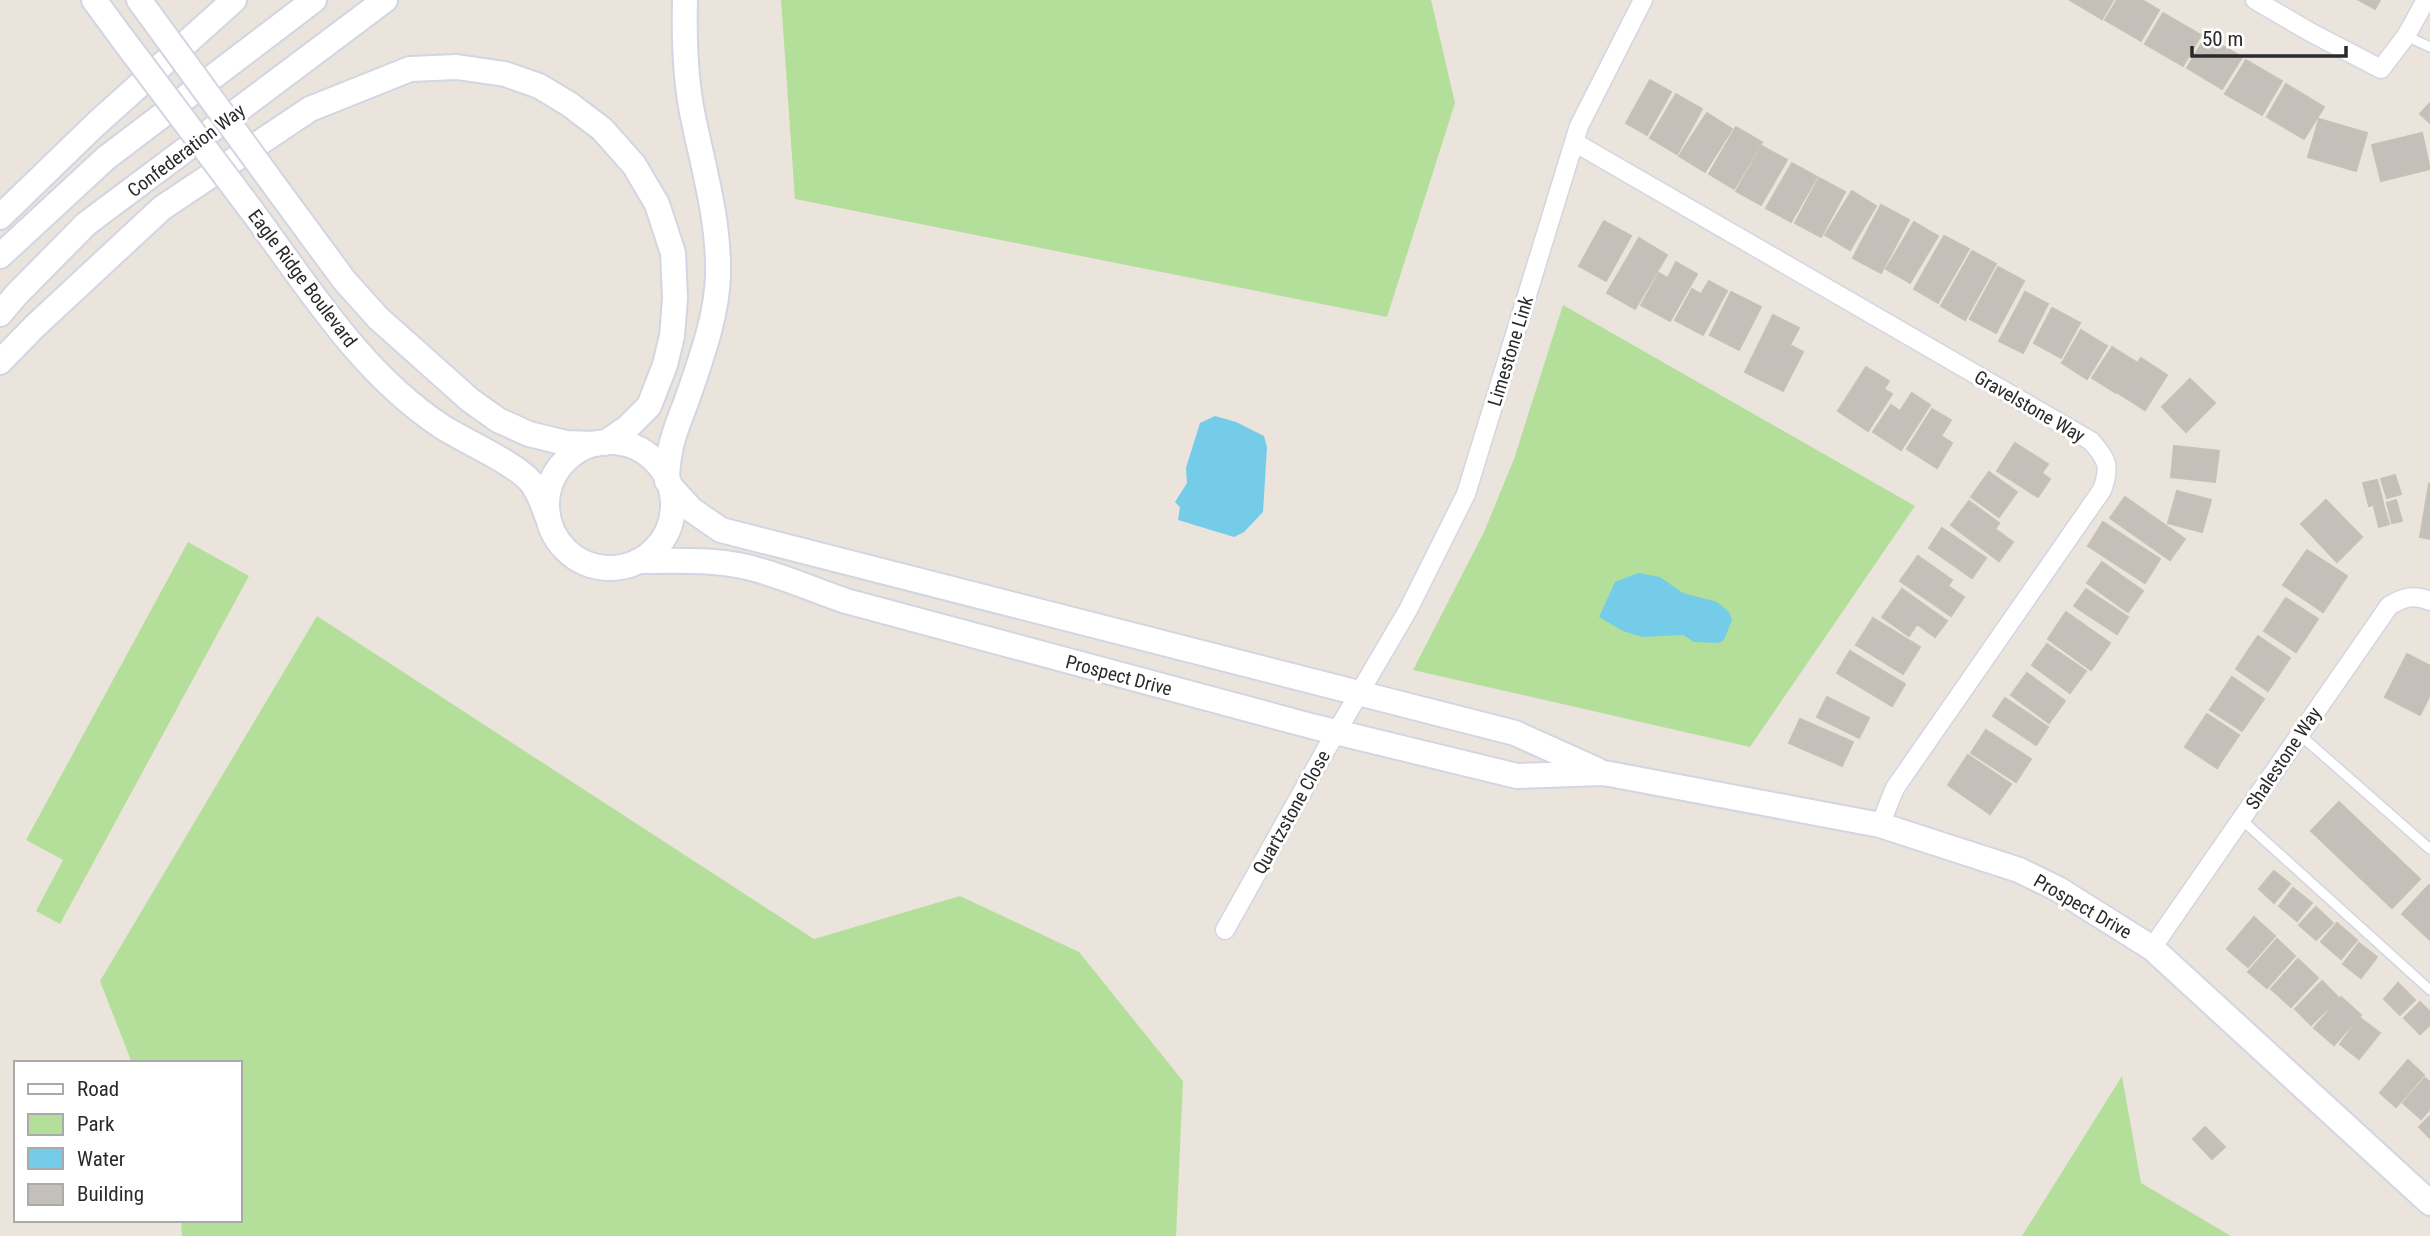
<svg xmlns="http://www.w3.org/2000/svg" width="2430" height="1236" viewBox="0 0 2430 1236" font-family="'Roboto Condensed',sans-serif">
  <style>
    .green { fill: #b4df9b }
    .water { fill: #74cce8 }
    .building { fill: #c4bfb8; stroke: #c6c0b6; stroke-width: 2 }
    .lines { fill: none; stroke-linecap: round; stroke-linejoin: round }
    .lane-casing { stroke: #d2d5e2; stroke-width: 12 }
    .street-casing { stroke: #d2d5e2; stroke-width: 21 }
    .secondary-casing { stroke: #d2d5e2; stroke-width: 28 }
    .lane { stroke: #fff; stroke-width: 9 }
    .street { stroke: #fff; stroke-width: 18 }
    .secondary { stroke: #fff; stroke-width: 24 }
    .secondary-bridge-casing { stroke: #d2d5e2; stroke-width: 28; stroke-linecap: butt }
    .secondary-bridge { stroke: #fff; stroke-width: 24 }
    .labels { text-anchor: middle; stroke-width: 6; stroke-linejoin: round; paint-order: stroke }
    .street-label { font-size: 19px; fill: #2a2a2a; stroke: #fff }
  </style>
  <rect width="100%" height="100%" fill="#ebe4dc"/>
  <path class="green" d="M781,0H1431L1455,103L1387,317L795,199Z
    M1563,305L1915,506L1750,747L1413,670L1484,532L1514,459Z
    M188,542L249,576L60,924L36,911L63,860L26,840Z
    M317,616L814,939L960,896L1079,952L1183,1081L1176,1236H182L181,1220H240V1063H132L100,981Z
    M2122,1076L2141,1183L2231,1236H2022Z"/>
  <path class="water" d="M1215,416L1236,422L1264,436L1267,447L1263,512L1244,532L1234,537L1178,520L1180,507L1175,502L1187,483L1186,468L1200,423Z
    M1638,573L1660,577L1683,593L1717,602L1729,612L1732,620L1724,640L1718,643L1694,642L1683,635L1642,637L1623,631L1599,617L1615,582Z"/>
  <path class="building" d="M2070,0H2113L2102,19Z
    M2117,0H2142L2159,10L2141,41L2105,20Z
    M2359,0H2380L2375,9Z
    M2163,13L2201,35L2183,66L2145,44Z
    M2206,36L2242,57L2222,89L2187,68Z
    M2246,60L2282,81L2262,115L2225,94Z
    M1650,80L1671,92L1647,135L1626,123Z
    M2286,84L2324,107L2304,139L2267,117Z
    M1676,94L1702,109L1677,154L1650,138Z
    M2430,103V123L2420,114Z
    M1707,113L1732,129L1705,172L1679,156Z
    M2319,119L2367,133L2356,171L2308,157Z
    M1736,127L1762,142L1734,189L1709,174Z
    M2422,133L2430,169L2381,181L2372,145Z
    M1762,146L1787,160L1761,205L1736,191Z
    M1792,163L1817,177L1791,222L1766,208Z
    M1819,178L1845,192L1821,237L1795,223Z
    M1852,191L1876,206L1850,250L1825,235Z
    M1881,205L1909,220L1881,273L1853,258Z
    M1604,221L1631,236L1606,281L1579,266Z
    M1914,222L1938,236L1910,283L1886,269Z
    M1944,236L1969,249L1938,303L1914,289Z
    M1639,238L1667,255L1635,309L1607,293Z
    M1972,251L1996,264L1965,320L1941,306Z
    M1676,262L1697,274L1670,321L1641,305L1659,273L1668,278Z
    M1998,267L2024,281L1996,333L1970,319Z
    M1709,281L1727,291L1703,335L1675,320L1692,289L1701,294Z
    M1731,292L1761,307L1739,350L1710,335Z
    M2025,292L2048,304L2023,353L1999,341Z
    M2052,308L2080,323L2061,358L2034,343Z
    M1773,315L1799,328L1790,345L1803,352L1783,391L1745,372Z
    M2081,330L2107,346L2087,379L2062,363Z
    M2112,347L2136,362L2116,393L2092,378Z
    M2141,358L2167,375L2145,410L2118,393Z
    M1866,367L1889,381L1884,389L1892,394L1868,431L1838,411Z
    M2190,379L2215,403L2186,432L2162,407Z
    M1912,393L1930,405L1901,450L1873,432L1891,405L1900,411Z
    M1932,409L1951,420L1941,436L1952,443L1937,468L1907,449Z
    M2015,443L2048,464L2042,473L2050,479L2038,497L1997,471Z
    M2174,446L2219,451L2215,482L2171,477Z
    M1989,472L2017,492L1999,517L1971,497Z
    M2395,475L2401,494L2387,498L2381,479Z
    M2377,480L2383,502L2369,506L2363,483Z
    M2429,484L2430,485V539L2420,537Z
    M2177,491L2211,500L2202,532L2168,523Z
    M2125,497L2185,539L2170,560L2110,518Z
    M2326,500L2362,537L2337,562L2301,524Z
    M2396,500L2402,521L2392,523L2387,503Z
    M1969,501L1999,523L1995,529L2013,542L1999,561L1951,525Z
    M2383,504L2389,524L2379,527L2374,507Z
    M2103,522L2160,559L2145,583L2088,546Z
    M1942,528L1986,558L1972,578L1929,548Z
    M2307,550L2347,576L2323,612L2283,585Z
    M1918,556L1952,580L1948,586L1964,597L1951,616L1900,581Z
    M2102,562L2143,591L2128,612L2087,583Z
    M1902,589L1947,621L1935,637L1917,624L1909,636L1882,617Z
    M2086,589L2128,617L2117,634L2074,606Z
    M2286,598L2318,619L2296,652L2264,631Z
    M2066,612L2110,643L2091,670L2048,639Z
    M1873,618L1920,647L1903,674L1856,645Z
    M2258,636L2290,658L2268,691L2236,669Z
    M2047,644L2086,671L2070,693L2032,665Z
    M1850,651L1905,684L1892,706L1837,673Z
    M2407,654L2430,666V695L2420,715L2385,697Z
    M2027,673L2065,701L2049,723L2011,695Z
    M2232,677L2264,699L2242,731L2210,710Z
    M1827,697L1869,718L1859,738L1817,717Z
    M2005,698L2048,727L2036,745L1993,716Z
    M2207,714L2239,735L2217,768L2185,747Z
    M1800,719L1853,742L1842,766L1789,743Z
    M1986,730L2031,759L2016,782L1971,753Z
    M1968,755L2011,784L1990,814L1948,785Z
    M2339,802L2420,879L2392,908L2311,831Z
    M2274,871L2290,884L2274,903L2259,889Z
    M2429,885L2430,886V940L2402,914Z
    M2293,888L2312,903L2297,921L2279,906Z
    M2316,907L2333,923L2316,940L2299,925Z
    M2254,917L2275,936L2248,967L2227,949Z
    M2337,923L2357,940L2341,959L2321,942Z
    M2277,939L2295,956L2267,988L2248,972Z
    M2359,943L2377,957L2361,978L2343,964Z
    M2298,959L2318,978L2291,1007L2271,989Z
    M2322,981L2339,998L2311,1025L2295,1009Z
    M2398,983L2415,1000L2400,1015L2384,999Z
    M2341,997L2361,1015L2334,1045L2314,1028Z
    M2420,1002L2430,1012V1025L2420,1034L2404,1018Z
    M2360,1018L2380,1033L2359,1059L2340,1044Z
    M2408,1060L2424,1075L2396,1107L2380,1093Z
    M2425,1078L2430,1082V1109L2421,1119L2403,1103Z
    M2430,1116V1138L2419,1127Z
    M2205,1127L2225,1147L2212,1159L2193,1139Z"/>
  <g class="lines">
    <g class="lane-casing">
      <path id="lane" d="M2406,36L2430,47
        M2299,734L2430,849
        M2242,820L2430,990"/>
    </g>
    <g class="street-casing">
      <path id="street" d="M2255,0L2310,32L2381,69L2406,36L2426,0
        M1574,142L2091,441C2107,459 2111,466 2102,490L1895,788L1880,825
        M1225,930L1324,753L1408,610L1466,494L1579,126L1643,0
        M2152,948L2389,606C2404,597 2414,594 2430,601"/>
    </g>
    <g class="secondary-casing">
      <path id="secondary" d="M94,0L122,38
        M139,0L150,15
        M280,193L344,280L378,318L470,400L498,420L529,434L566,443L596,444
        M252,211C308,287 361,373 441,426C464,441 515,463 531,482C539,493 543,504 547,516
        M0,217L96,124L234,0
        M0,256L106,158L314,0
        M0,314L16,295L86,224L385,0
        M0,362L34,327L162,208L310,109L410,69L457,67L505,74L539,86L569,104L602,129L634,165L657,204L673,253L675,298L672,336L665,365L649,406L627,428L605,443
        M547 505a63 63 0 1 1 126 0a63 63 0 1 1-126 0Z
        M667,481C668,442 677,428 689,394C702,356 717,315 718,275C719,220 704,170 693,117C685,79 684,39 685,0
        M670,486L692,510L721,530L1515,733L1597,770
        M638,561C674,561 712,559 747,567C781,575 813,590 846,601L1311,726L1517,776L1604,773L1880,825L2019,870L2058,889L2152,948L2430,1203"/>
    </g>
    <use href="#lane" class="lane"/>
    <use href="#street" class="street"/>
    <use href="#secondary" class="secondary"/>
    <g class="secondary-bridge-casing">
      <path id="secondary-bridge" d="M150,15L280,193
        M122,38L252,211"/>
    </g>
    <use href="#secondary-bridge" class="secondary-bridge"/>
  </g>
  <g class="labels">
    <g class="street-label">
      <text transform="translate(186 150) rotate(-37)" y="7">Confederation Way</text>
      <text transform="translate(303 278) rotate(53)" y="7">Eagle Ridge Boulevard</text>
      <text transform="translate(1510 351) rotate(-73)" y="7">Limestone Link</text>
      <text transform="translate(2030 406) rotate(30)" y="7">Gravelstone Way</text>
      <text transform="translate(1119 675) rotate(15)" y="7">Prospect Drive</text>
      <text transform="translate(2283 758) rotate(-56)" y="7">Shalestone Way</text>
      <text transform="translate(1291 812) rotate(-61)" y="7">Quartzstone Close</text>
      <text transform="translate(2083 906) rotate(30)" y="7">Prospect Drive</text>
    </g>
  </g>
  <rect x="14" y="1061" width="228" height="161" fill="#ffffff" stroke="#aaaaaa" stroke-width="2"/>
  <rect x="28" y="1084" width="35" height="10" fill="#ffffff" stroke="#aaaaaa" stroke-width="2"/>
  <text x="77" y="1096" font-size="21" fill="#2a2a2a">Road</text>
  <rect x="28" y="1114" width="35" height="21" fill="#b4df9b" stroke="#aaaaaa" stroke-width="2"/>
  <text x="77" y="1131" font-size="21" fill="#2a2a2a">Park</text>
  <rect x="28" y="1148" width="35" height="21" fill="#74cce8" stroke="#aaaaaa" stroke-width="2"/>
  <text x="77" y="1166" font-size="21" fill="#2a2a2a">Water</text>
  <rect x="28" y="1184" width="35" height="21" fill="#c4bfb8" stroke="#aaaaaa" stroke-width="2"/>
  <text x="77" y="1201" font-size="21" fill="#2a2a2a">Building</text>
  <path d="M2192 46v10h154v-10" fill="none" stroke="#2a2a2a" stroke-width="3.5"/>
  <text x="2202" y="46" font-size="21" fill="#2a2a2a" stroke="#ffffff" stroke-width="5" paint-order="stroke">50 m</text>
</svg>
